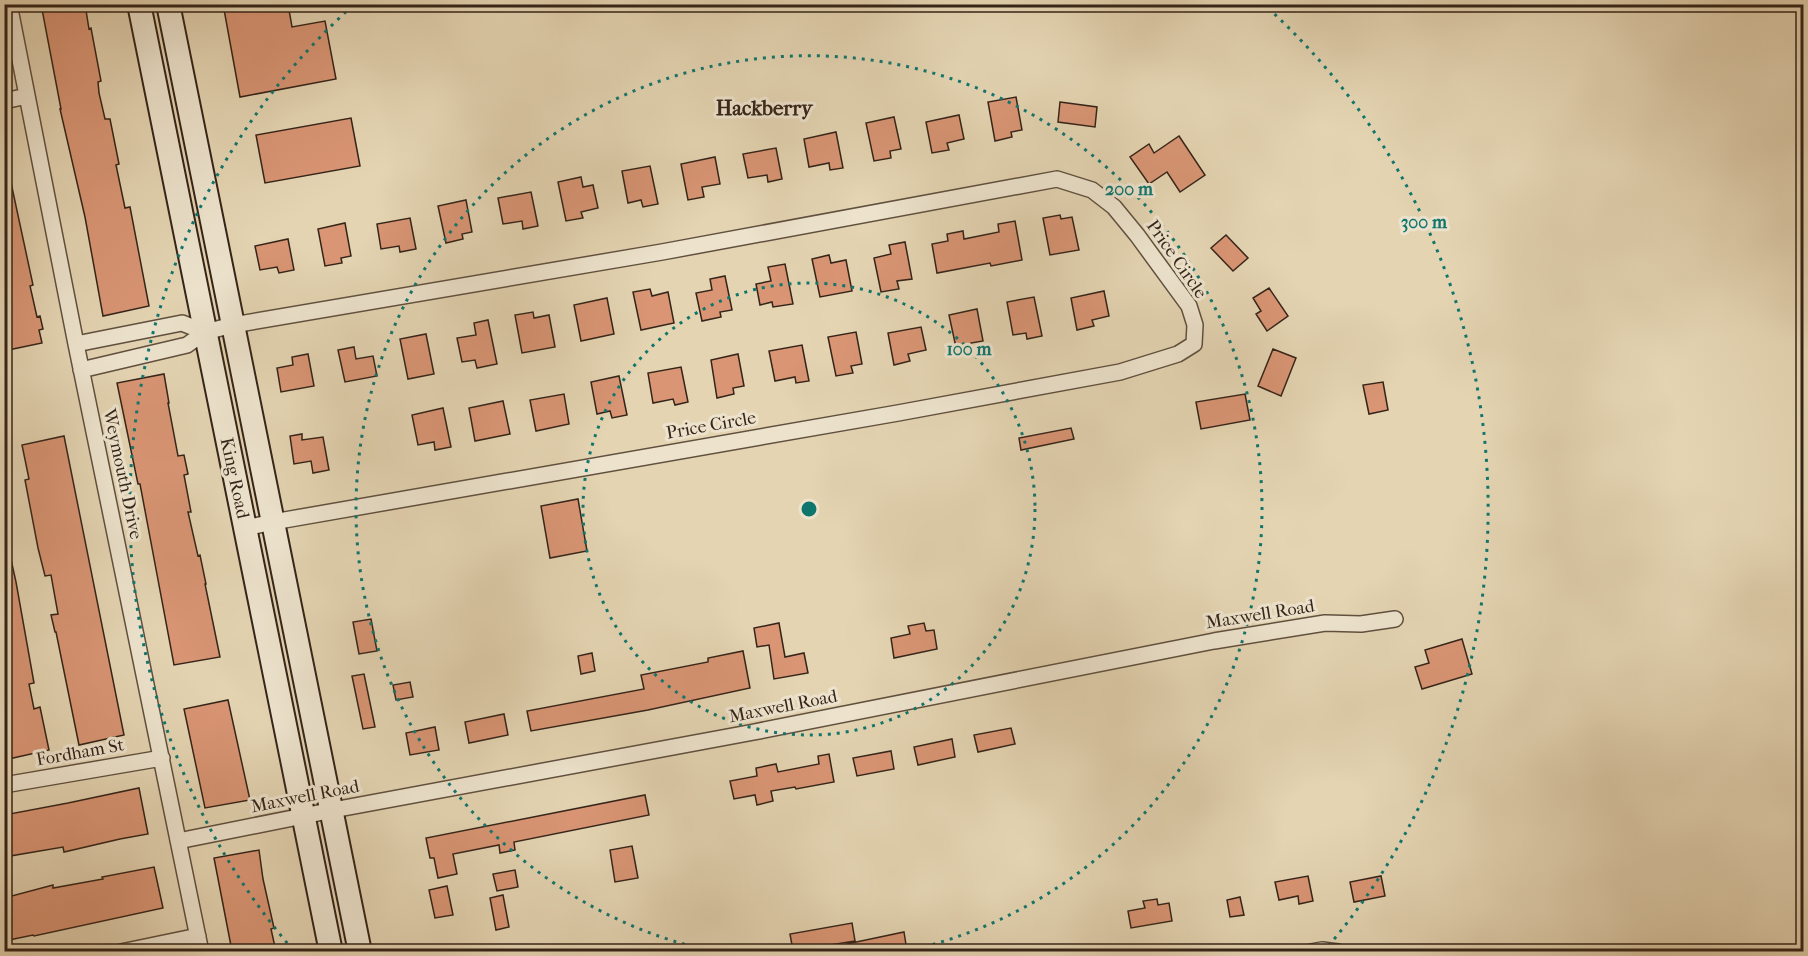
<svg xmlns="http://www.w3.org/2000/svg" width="1808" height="956" viewBox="0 0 1808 956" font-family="'IM FELL French Canon',serif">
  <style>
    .building { fill: #d99574; stroke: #342419; stroke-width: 1.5 }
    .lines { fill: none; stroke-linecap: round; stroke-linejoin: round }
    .street-casing { stroke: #60503f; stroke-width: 18 }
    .secondary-casing { stroke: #342419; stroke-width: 26 }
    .street { stroke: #ede3cd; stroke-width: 15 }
    .secondary { stroke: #ede3cd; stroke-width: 22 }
    .ring { fill: none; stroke: #0f766e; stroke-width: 3; stroke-dasharray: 3 6 }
    .labels { text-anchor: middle; stroke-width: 6; stroke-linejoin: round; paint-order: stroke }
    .street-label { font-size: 18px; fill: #342419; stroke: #ede3cd }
    .quarter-label { font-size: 21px; font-weight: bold; fill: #342419; stroke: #ede3cd }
    .centre { fill: #0f766e; stroke: #ede3cd; stroke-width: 3 }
    .ring-label { font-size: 18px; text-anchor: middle; font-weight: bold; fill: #0f766e; stroke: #ede3cd; stroke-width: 6; stroke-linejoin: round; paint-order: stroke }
  </style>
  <rect width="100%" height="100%" fill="#e4d4b2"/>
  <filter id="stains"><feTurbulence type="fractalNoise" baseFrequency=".00333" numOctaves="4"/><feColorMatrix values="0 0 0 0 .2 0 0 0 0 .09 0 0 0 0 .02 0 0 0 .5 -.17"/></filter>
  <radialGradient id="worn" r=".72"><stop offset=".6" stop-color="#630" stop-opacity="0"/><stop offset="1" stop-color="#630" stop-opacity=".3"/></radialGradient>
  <path class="building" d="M41,4H85L89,29L91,28L101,81L98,82L99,93L105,119H110L119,164L116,165L125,208L130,207L149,306L103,316L85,217L60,109H61Z
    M223,4H288L292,27L325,21L336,79L240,97Z
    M1016,97L1022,130L1011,132L1012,137L995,141L988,102Z
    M1060,102L1097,107L1095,127L1058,122Z
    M959,115L964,139L947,143L949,150L932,153L926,122Z
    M894,117L901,149L890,151L891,158L874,161L866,123Z
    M351,118L360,166L265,183L256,135Z
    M836,132L843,168L830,170L829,163L809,167L804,139Z
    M1179,136L1205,175L1180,192L1167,172L1149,184L1130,157L1149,144L1154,153Z
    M776,148L782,179L768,182L767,175L748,178L743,154Z
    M715,157L720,184L702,187L704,197L688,200L681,164Z
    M650,166L658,204L643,207L641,200L628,203L622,171Z
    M581,177L583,187L593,185L598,208L581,212L583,218L566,221L558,182Z
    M4,178H10L33,285L30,286L37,317L40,316L43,329L39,330L42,343L8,350L4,332Z
    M531,192L538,226L523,229L522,221L503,224L498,198Z
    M466,200L472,232L462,234L463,239L446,243L438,206Z
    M1060,215L1061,219L1072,217L1079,250L1050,255L1043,218Z
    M410,218L416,249L400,252L399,246L381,249L377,224Z
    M1015,221L1022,260L991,266L990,263L937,273L932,244L948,241L947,234L963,231L964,239L999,232L998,224Z
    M345,223L351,256L341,258L342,263L325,266L318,229Z
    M1226,235L1248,258L1233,271L1211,248Z
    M288,239L294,270L279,273L277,267L260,270L255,246Z
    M905,242L912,279L897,281L899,289L881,292L874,258L891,254L889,245Z
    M829,255L831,263L846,260L852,291L820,297L812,259Z
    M785,264L793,304L773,307L772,302L760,305L756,284L771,281L768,267Z
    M725,276L732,310L720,312L721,317L702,321L696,293L712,290L710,279Z
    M1269,288L1288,316L1267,331L1256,314L1261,311L1253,298Z
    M650,289L652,296L668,292L674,323L641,330L633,292Z
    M1104,291L1109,316L1092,320L1094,326L1077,330L1071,298Z
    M1034,297L1042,336L1027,339L1026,333L1013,335L1007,302Z
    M607,298L614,334L581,341L574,305Z
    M977,309L983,341L971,343L972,349L957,352L949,315Z
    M533,312L534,318L549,315L555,347L522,353L515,315Z
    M488,320L497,364L477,368L475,360L462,362L457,338L476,335L474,323Z
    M921,327L926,350L908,354L910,361L894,365L888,333Z
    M856,332L862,364L851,366L853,373L836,376L828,337Z
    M426,334L434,374L408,379L400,339Z
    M802,345L809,381L796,383L795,377L775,381L769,351Z
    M354,347L356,359L373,356L377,376L345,382L338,350Z
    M1273,349L1296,358L1281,396L1258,386Z
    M308,354L314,386L281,392L277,368L293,365L292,357Z
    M738,354L744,386L733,388L734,394L717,398L711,360Z
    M681,367L688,402L675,405L673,399L653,403L648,373Z
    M164,374L169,403H168L178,456L184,455L188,474L184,475L191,512H188L198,556L200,555L206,584H205L220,657L174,665L140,484H138L117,383Z
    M619,376L627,415L612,418L610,411L597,414L591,382Z
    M1383,382L1388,410L1369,414L1363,385Z
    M564,394L569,424L536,431L530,400Z
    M1245,394L1250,420L1201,429L1196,402Z
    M503,401L510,434L475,441L469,408Z
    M443,408L451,447L435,450L434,442L418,445L412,415Z
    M1071,428L1074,439L1021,450L1019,438Z
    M302,434V440L323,437L329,470L313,473L311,461L294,464L290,436Z
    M64,436L124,735L79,745L56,632H55L51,615L58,614L51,575L45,576L38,548L25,480L29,479L22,445Z
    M578,499L587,551L550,558L541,506Z
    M4,555H10L16,582L34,683L29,684L34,709L40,707L49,750L4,760Z
    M371,619L377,651L359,654L353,622Z
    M779,623L785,657L804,653L808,673L774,679L769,645L757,647L754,628Z
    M924,623L926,631L934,630L937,649L894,658L891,638L910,634L908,626Z
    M1462,639L1472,674L1422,689L1415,667L1429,663L1425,650Z
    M743,651L750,688L648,710L531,731L527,711L644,689L641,675L708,662V658Z
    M592,653L595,671L581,674L578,656Z
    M364,674L375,727L363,729L352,676Z
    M410,682L413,697L396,700L393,685Z
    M228,700L250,800L205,808L184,709Z
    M504,714L508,735L469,743L465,722Z
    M435,727L439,750L410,755L406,733Z
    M1011,728L1015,744L978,752L974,735Z
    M952,739L955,757L918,765L914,747Z
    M891,751L894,769L857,776L853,758Z
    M829,754L834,782L796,789L795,787L771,791L773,801L757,805L755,795L734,799L730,781L757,776L756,768L776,764L778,772L819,764L818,756Z
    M139,788L148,834L120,839L64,852L63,847L4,857V815L68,803Z
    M645,795L649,815L514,842L515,850L500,853L499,845L453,854L457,874L438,878L434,858H430L426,838Z
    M632,846L638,878L615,882L610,850Z
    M259,850L263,879L274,928L271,929L275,947L253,951H232L214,858Z
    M154,867L163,908L34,936L33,935L4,941V898L53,885V888L103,879L102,877Z
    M515,870L518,887L497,891L493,874Z
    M1308,876L1313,901L1299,904L1298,896L1279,900L1275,882Z
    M1381,876L1385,896L1354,902L1350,882Z
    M447,886L453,915L435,918L429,890Z
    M503,895L509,927L496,930L490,898Z
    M1240,897L1244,915L1230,917L1227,900Z
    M1157,899L1158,905L1169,903L1172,921L1131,928L1128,911L1145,908L1143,901Z
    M852,923L855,941L793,951L790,934Z
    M904,932L907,951H838L837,946Z"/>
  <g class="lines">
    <g class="street-casing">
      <path id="street" d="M9,4L76,344L201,952
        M4,101L27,96
        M76,344L182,323L205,332
        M81,370L187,345L205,332L233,325L662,252L1057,179L1092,190L1114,207L1137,235L1189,306L1195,325L1194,344L1178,354L1120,372L898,413L273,522L245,528
        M4,785L162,758
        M178,841L333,810L754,732L1214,641L1325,623L1361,624L1395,619
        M121,952L198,936
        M1311,952L1322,950L1338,952"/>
    </g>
    <g class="secondary-casing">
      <path id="secondary" d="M139,4L331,952
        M168,4L360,952"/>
    </g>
    <use href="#street" class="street"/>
    <use href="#secondary" class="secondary"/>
  </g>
  <g class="ring">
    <circle cx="809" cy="509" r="226"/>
    <path d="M711 951A453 453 0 1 1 907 951"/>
    <path d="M293 950A679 679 0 0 1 350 8M1268 8A679 679 0 0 1 1325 950"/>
  </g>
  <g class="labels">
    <g class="street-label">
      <text transform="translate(1177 259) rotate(55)" y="6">Price Circle</text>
      <text transform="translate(711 425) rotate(-10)" y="6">Price Circle</text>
      <text transform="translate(123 474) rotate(78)" y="6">Weymouth Drive</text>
      <text transform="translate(235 478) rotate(78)" y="6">King Road</text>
      <text transform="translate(1260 614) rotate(-9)" y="6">Maxwell Road</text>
      <text transform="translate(783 706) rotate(-11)" y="6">Maxwell Road</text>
      <text transform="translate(80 752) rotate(-10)" y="6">Fordham St</text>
      <text transform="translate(305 796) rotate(-11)" y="6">Maxwell Road</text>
    </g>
    <g class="quarter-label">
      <text x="764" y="115">Hackberry</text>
    </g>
  </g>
  <circle cx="809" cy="509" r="9" class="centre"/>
  <g class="ring-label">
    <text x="1129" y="195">200 m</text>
    <text x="1424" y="228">300 m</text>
    <text x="969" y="355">100 m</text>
  </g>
  <rect width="1808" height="956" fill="none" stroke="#e4d4b2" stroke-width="24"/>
  <rect x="6" y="6" width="1796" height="944" fill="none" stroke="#342419" stroke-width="3"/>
  <rect x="12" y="12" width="1784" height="932" fill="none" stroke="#342419" stroke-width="1.5"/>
  <rect width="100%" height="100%" filter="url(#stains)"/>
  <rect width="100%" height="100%" fill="url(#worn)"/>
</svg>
